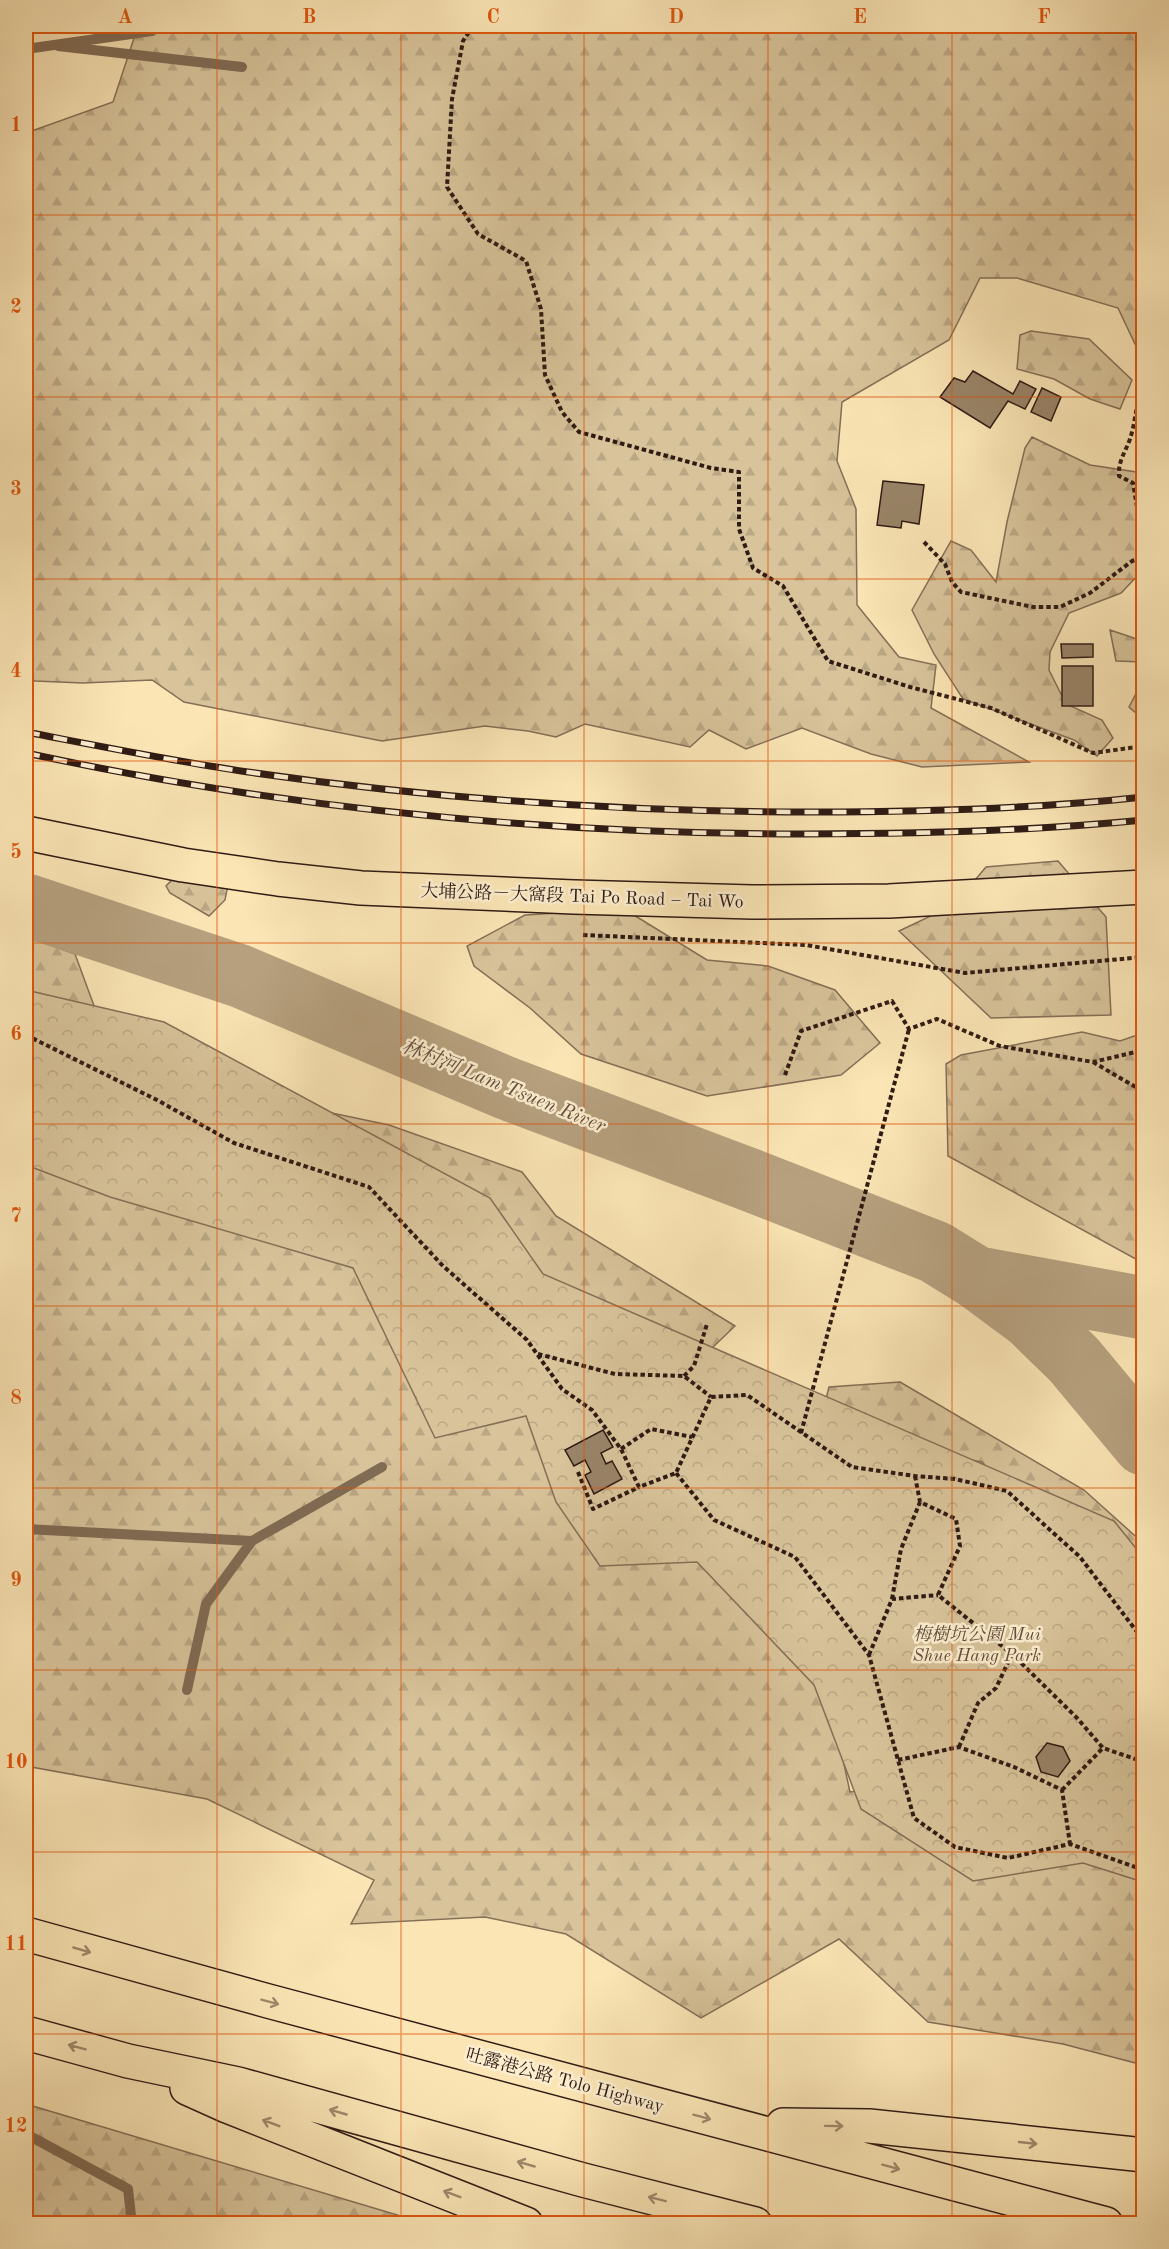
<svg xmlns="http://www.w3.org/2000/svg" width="1169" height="2249" viewBox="0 0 1169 2249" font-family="'Old Standard TT','Noto Serif TC',serif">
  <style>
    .forest { fill: url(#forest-firs); stroke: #846f57; stroke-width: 1.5 }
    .park { fill: url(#park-crowns); stroke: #846f57; stroke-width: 1.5 }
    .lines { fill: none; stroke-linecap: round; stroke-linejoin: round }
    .stream { stroke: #806b54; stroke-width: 10 }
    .river { stroke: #b6a07e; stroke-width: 63 }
    .building { fill: #998468; stroke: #2f1b14; stroke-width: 1.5 }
    .major-casing { stroke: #2f1b14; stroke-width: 36 }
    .highway-casing { stroke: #2f1b14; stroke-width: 36 }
    .path { stroke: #2f1b14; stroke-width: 4; stroke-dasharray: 4.5 3; stroke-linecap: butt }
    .major { stroke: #fbe5b5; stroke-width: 33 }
    .highway { stroke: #fbe5b5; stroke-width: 33 }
    .rail-casing { stroke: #2f1b14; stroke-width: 7 }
    .rail { stroke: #fceecf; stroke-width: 4.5; stroke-dasharray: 14; stroke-linecap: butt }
    .oneway { stroke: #9f8a6d }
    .grid { fill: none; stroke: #df560c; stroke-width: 1.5; stroke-opacity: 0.55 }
    .labels { text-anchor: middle; stroke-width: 5; stroke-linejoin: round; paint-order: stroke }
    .street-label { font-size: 18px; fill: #2f1b14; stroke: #fceecf }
    .park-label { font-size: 18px; font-style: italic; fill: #624d3c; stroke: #fceecf }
    .water-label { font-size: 20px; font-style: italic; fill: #65503e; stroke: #fceecf }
    .neatline { fill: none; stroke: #df560c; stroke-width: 2 }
    .grid-label { font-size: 20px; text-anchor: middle; font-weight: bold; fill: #df560c }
  </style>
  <defs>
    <pattern id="forest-firs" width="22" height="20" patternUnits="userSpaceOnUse" patternTransform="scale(1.5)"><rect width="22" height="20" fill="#d8c39a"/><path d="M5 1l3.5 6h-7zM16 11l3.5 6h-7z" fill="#baa784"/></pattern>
    <pattern id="park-crowns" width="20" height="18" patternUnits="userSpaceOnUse" patternTransform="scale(1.5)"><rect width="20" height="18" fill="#d8c39a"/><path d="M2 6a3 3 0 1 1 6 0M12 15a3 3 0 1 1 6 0" fill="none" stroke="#baa784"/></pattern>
  </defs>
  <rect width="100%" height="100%" fill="#fbe5b5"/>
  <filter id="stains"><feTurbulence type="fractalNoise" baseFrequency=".00333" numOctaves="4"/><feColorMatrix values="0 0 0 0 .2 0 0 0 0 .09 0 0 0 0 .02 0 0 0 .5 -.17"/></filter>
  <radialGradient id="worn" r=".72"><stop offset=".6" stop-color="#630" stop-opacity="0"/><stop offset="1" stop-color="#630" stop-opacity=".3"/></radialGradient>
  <path class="forest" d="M138,26H1143V361L1118,308L1017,278H980L949,340L842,402L837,461L856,509L857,605L899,657L936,665L931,708L1029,762L922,767L871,754L802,728L746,749L709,730L690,747L585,724L556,737L528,731L485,726L382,741L184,702L152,680L83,683L35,681L26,676V133L113,102Z
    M1031,331L1089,339L1132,380L1120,409L1090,399L1054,379L1017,369L1020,335Z
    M1032,437L1090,465L1143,473V570L1121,593L1069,613L1050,652L1049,670L1066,704L1102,720L1113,738L1097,756L1074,740L963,699L934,654L912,610L951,541L971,550L996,582L1007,522L1025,448Z
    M1110,630L1143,641V662L1116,661Z
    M1143,680V719L1129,707Z
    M1058,861L1106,917L1111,1015L991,1018L899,931L954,905L986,867Z
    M182,870H231L225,900L209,916L170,893L166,886Z
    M624,909L707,960L768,966L835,990L880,1043L841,1075L707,1096L581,1054L530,1008L474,966L467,946L525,915Z
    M26,936L75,954L100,1022L226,1091L389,1125L522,1172L556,1216L735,1326L634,1423L627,1515L816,1635L850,1792L929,1784L1143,1795V2065L1063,2044L928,2022L839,1939L701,2018L566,1934L485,1917L351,1924L374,1880L207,1799L26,1766Z
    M1082,1032L1120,1041L1143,1033V1263L948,1156L946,1064L961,1055Z
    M900,1382L1084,1490L1143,1543V1754L1023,1509L982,1462L834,1436L821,1419L829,1387Z
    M26,2104L424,2223H425H26Z"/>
  <path class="park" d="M26,990L164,1022L490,1198L543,1274L1114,1521L1143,1557V1882L1083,1863L973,1881L861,1809L814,1685L697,1562L600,1566L556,1502L526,1416L435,1438L353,1268L110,1197L26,1165Z"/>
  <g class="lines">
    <path class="stream" d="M58,46L242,67
      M26,49L152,31L157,26
      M26,1529L252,1541L382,1467
      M187,1690L206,1604L252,1541
      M26,2134L128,2189L132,2224"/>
    <path class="river" d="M26,905L240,976L506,1088L745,1178L935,1252L977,1278L1031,1318L1074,1360L1144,1444
      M984,1279L1144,1308"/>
  </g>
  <path class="building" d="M973,371L1013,394L1020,381L1036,389L1025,409L1008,401L990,428L940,397L954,378L965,382Z
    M1042,388L1061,397L1051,421L1031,412Z
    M883,481L924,485L919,524L902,521L901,528L877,525Z
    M1061,644H1093V657L1062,658Z
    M1062,666H1093V706H1062Z
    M603,1430L613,1447L601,1453L606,1464L612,1461L622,1479L594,1494L585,1475L591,1472L585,1460L574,1466L565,1450Z
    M1047,1743L1063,1747L1070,1761L1058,1777L1041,1772L1036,1757Z"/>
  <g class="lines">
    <g class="major-casing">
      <path id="major" d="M26,833L183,865L278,879L361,888L574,897L752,902L889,901L1144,887"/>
    </g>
    <g class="highway-casing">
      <path id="highway" d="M26,1934L268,2001L1106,2224
        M26,2033L128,2061L238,2084L583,2180L755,2224
        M187,2088L227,2106L526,2224
        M783,2125L869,2126L1144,2155"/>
    </g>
    <path class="path" d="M473,26L463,41L452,99L447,187L478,234L526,261L541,309L545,375L562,412L579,432L711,468L739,472V529L753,568L783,586L828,661L910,687L991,708L1093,753L1144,746
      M1144,389L1141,391C1136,406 1135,424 1130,439C1125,453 1118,461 1119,476L1133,483L1144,548
      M924,542L945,564L952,582L961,592L1033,607H1060L1090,593L1132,561L1144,557
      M583,935L806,945L965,973L1144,957
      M26,1035L157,1100L234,1143L369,1187L443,1266L527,1340L562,1389L592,1410L621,1449L639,1487L676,1473L711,1397L747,1395L852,1467L915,1476L955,1479L1007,1491L1080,1557L1144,1641
      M1093,1062L1144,1092
      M785,1075L801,1031L892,1001L909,1029L937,1019L1000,1046L1093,1062L1144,1050
      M538,1354L615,1374L684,1376L711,1397
      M684,1376L694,1366L707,1324
      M801,1433L909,1029
      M621,1449L651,1429L692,1437
      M578,1472L593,1509L639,1487
      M676,1473L714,1520L795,1557L869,1655L914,1818L955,1847L1008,1858L1070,1844L1144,1870
      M915,1476L920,1502L956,1519L960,1546L938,1595L1012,1654L1077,1718L1103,1748L1144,1762
      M892,1599L901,1549L920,1502
      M869,1655L892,1599L938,1595
      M959,1747L978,1703L996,1688L1012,1654
      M898,1760L959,1747L1014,1767L1062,1790L1070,1844
      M1062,1790L1103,1748"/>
    <use href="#major" class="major"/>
    <use href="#highway" class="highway"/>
    <g class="rail-casing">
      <path id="rail" d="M26,732C99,746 173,761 248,772C435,799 622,812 811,812C922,812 1033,809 1144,797
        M26,753C281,808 544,834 805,834C918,834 1031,831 1144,820"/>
    </g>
    <use href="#rail" class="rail"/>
  </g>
  <defs><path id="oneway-shaft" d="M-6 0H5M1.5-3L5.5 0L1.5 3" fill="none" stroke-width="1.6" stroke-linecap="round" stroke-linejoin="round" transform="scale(1.5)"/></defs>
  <g class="oneway">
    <use href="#oneway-shaft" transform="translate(82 1950) rotate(16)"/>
    <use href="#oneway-shaft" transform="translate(270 2002) rotate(15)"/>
    <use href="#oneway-shaft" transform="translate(77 2047) rotate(-165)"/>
    <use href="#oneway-shaft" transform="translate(338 2112) rotate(-164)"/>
    <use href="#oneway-shaft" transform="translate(702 2117) rotate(15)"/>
    <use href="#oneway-shaft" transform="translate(271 2123) rotate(-159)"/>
    <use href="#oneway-shaft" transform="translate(834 2126) rotate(1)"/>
    <use href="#oneway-shaft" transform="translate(1028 2143) rotate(6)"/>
    <use href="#oneway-shaft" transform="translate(526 2164) rotate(-164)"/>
    <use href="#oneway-shaft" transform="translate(891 2167) rotate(15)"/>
    <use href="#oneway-shaft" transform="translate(452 2194) rotate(-159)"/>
    <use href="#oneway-shaft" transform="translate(657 2199) rotate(-166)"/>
  </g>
  <path class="grid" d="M217,26V2224M401,26V2224M584,26V2224M768,26V2224M952,26V2224M26,215H1144M26,397H1144M26,579H1144M26,761H1144M26,943H1144M26,1124H1144M26,1306H1144M26,1488H1144M26,1670H1144M26,1852H1144M26,2034H1144"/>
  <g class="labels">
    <g class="street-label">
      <text transform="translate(582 896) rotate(2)" y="6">大埔公路－大窩段 Tai Po Road – Tai Wo</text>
      <text transform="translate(565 2080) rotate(15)" y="6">吐露港公路 Tolo Highway</text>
    </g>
    <g class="park-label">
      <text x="977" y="1640">梅樹坑公園 Mui<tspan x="977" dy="21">Shue Hang Park</tspan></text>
    </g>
    <g class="water-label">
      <text transform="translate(504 1085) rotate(22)" y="7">林村河 Lam Tsuen River</text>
    </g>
  </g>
  <rect width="1169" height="2249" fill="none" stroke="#fbe5b5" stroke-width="66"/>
  <rect x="33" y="33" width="1103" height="2183" class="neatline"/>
  <g class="grid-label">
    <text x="125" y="23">A</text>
    <text x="309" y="23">B</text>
    <text x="493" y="23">C</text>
    <text x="676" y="23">D</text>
    <text x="860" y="23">E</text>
    <text x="1044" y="23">F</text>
    <text x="16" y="131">1</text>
    <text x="16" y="313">2</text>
    <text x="16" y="495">3</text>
    <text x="16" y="677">4</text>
    <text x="16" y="858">5</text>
    <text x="16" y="1040">6</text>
    <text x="16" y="1222">7</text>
    <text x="16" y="1404">8</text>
    <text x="16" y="1586">9</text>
    <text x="16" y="1768">10</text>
    <text x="16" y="1950">11</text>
    <text x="16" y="2132">12</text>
  </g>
  <rect width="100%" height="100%" filter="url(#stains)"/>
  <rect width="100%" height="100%" fill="url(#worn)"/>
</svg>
